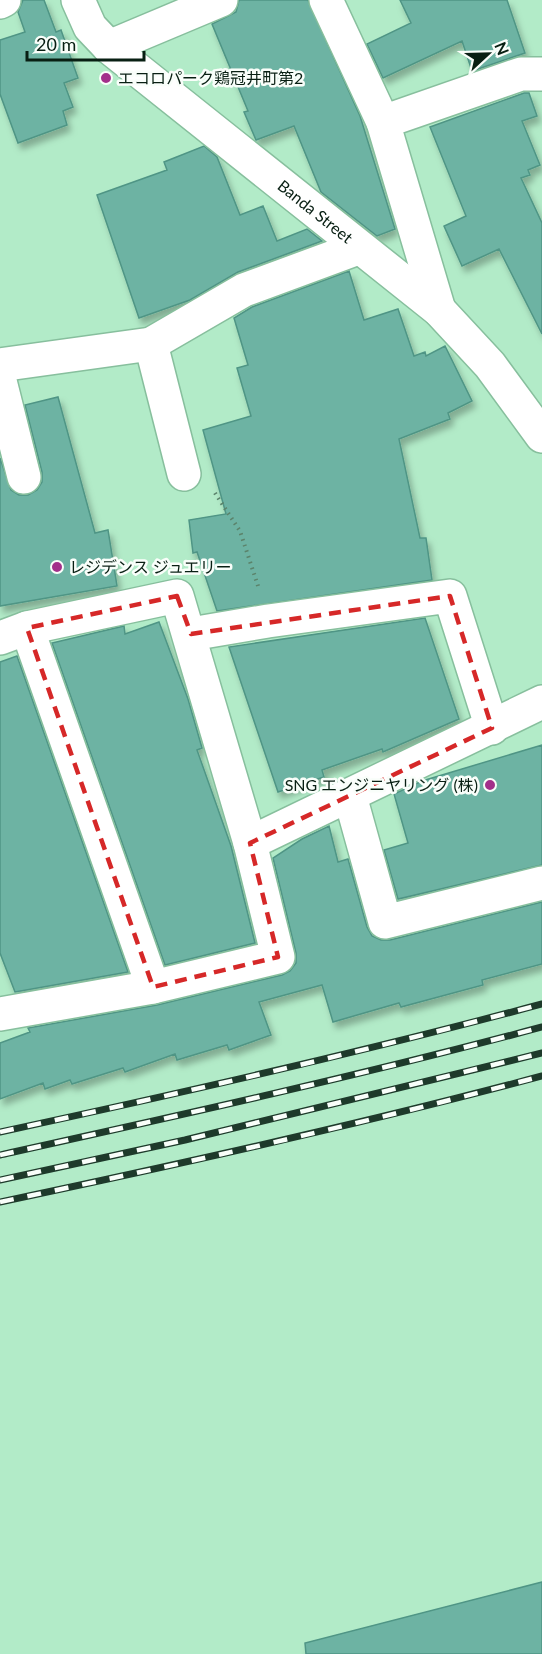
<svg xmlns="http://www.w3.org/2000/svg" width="542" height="1654" viewBox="0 0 542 1654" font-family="Lato,'Noto Sans JP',sans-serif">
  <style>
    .building { fill: #6db3a3; stroke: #4f9585; stroke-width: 1.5; filter: url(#shadow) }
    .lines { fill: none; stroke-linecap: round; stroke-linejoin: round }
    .minor-casing { stroke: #87bf9d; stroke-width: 36 }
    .path { stroke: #5b836b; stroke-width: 4; stroke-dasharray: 1.5 4.5; stroke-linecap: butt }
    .minor { stroke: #fff; stroke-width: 33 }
    .rail-casing { stroke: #1e3a2b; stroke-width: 7 }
    .rail { stroke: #f9fefa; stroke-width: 4.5; stroke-dasharray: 14; stroke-linecap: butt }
    .marked { fill: none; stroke: #d62828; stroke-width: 4.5; stroke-dasharray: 12 8; stroke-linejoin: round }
    .poi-dot { fill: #a3308b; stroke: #f9fefa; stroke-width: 2 }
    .labels { text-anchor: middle; stroke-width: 5; stroke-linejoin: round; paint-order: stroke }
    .poi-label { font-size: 16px; fill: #081f13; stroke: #f9fefa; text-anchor: start }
    .street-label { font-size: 16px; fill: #081f13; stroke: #f9fefa }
  </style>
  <defs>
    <filter id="shadow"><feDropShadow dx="3.5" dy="6" stdDeviation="3" flood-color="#0004"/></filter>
  </defs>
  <rect width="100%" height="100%" fill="#b2ebc8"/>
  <path class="building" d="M23,0H44L56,32L61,30L78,78L64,83L73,107L63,111L67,125L18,143L0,94V40L25,32L18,12Z
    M239,0H308L360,116L395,229L377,236L321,192L294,126L256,140L244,112L248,111L212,24L236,12Z
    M400,0H507L525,53L472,71L462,41L383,78L367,44L411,23Z
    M524,93H529L537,116L522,121L540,165L528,170L530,175L521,178L542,223V334L499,249L462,266L444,226L466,216L430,127Z
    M204,146L217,157L240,215L263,206L277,241L307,229L322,241L238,272L190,300L139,318L97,195L167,170L164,162Z
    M349,271L364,320L398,309L414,356L425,352L426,356L445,346L472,401L448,413L450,419L399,439L420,538H426L432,580L217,611L197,552L193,553L189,520L226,514L203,430L251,416L237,368L248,365L234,318L252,307Z
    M58,397L95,533L108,530L117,586L0,606V458L11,490L19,495H28L37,490L42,482V472L25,405Z
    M425,618L459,719L383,752L382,749L322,770L324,777L278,792L229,647Z
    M159,622L188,699L202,748L197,750L231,846L255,943L165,965L52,643L124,626L125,634Z
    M17,656L128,972L15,992L0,953V662Z
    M542,745V865L398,899L384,850L408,843L394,794L422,781Z
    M329,826L338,862L348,859L367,927L372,936L381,940H390L542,902V964L482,980L483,985L401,1007L399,1003L333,1022L322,985L259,1002L271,1035L229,1050L227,1045L177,1060L175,1054L125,1072L123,1068L72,1084L70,1080L45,1089L43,1083L0,1099V1043L30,1032L28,1028L157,1005L282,975L290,971L296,963V953L273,858L302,839Z
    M542,1582V1654H306L305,1643Z"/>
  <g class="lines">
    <g class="minor-casing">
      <g id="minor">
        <path id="s1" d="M78,0L90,27L109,47L439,310L490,365L542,436"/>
        <path d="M326,0L383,122"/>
        <path d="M0,2L4,0"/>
        <path d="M109,47L221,0"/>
        <path d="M439,310L383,122L521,74H542"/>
        <path d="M151,344L184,474"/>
        <path d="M0,365L151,344L244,290L358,248"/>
        <path d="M0,381L24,477"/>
        <path d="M27,628L153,987"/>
        <path d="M191,634L268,621L450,596L492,728"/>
        <path d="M0,638L27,628L177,596L250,843L542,702"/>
        <path d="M350,796L385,922L542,883"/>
        <path d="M0,1014L153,987L278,957L250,843"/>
      </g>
    </g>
    <path class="path" d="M215,493L240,531L258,586"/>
    <use href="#minor" class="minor"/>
    <g class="rail-casing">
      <path id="rail" d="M0,1132C182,1093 363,1052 542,1004
        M0,1155C181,1115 363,1075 542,1027
        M0,1180L185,1140L542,1053
        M0,1202C181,1164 363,1124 542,1076"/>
    </g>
    <use href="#rail" class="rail"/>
  </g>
  <path class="marked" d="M177,596L191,634L450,596L492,728L250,843L278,957L153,987L27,628Z"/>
  <g class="poi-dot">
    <circle cx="106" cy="78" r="6"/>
    <circle cx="57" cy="567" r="6"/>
    <circle cx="490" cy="785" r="6"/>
  </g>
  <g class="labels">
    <g class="poi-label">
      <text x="118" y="84">エコロパーク鶏冠井町第2</text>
      <text x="69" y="573">レジデンス ジュエリー</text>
      <text x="478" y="791" text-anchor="end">SNG エンジニヤリング (株)</text>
    </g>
    <g class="street-label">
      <text dy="6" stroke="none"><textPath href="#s1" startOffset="321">Banda Street</textPath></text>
    </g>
  </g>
  <g transform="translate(488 54) rotate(68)" stroke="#f9fefa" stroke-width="4.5" paint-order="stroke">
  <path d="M0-4.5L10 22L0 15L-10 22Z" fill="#081f13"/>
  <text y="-9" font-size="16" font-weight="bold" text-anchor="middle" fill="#081f13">N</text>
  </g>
  <path d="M27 51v9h117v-9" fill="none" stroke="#081f13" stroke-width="3"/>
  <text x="36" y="51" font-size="18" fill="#081f13" stroke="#f9fefa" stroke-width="4.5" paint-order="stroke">20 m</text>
</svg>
